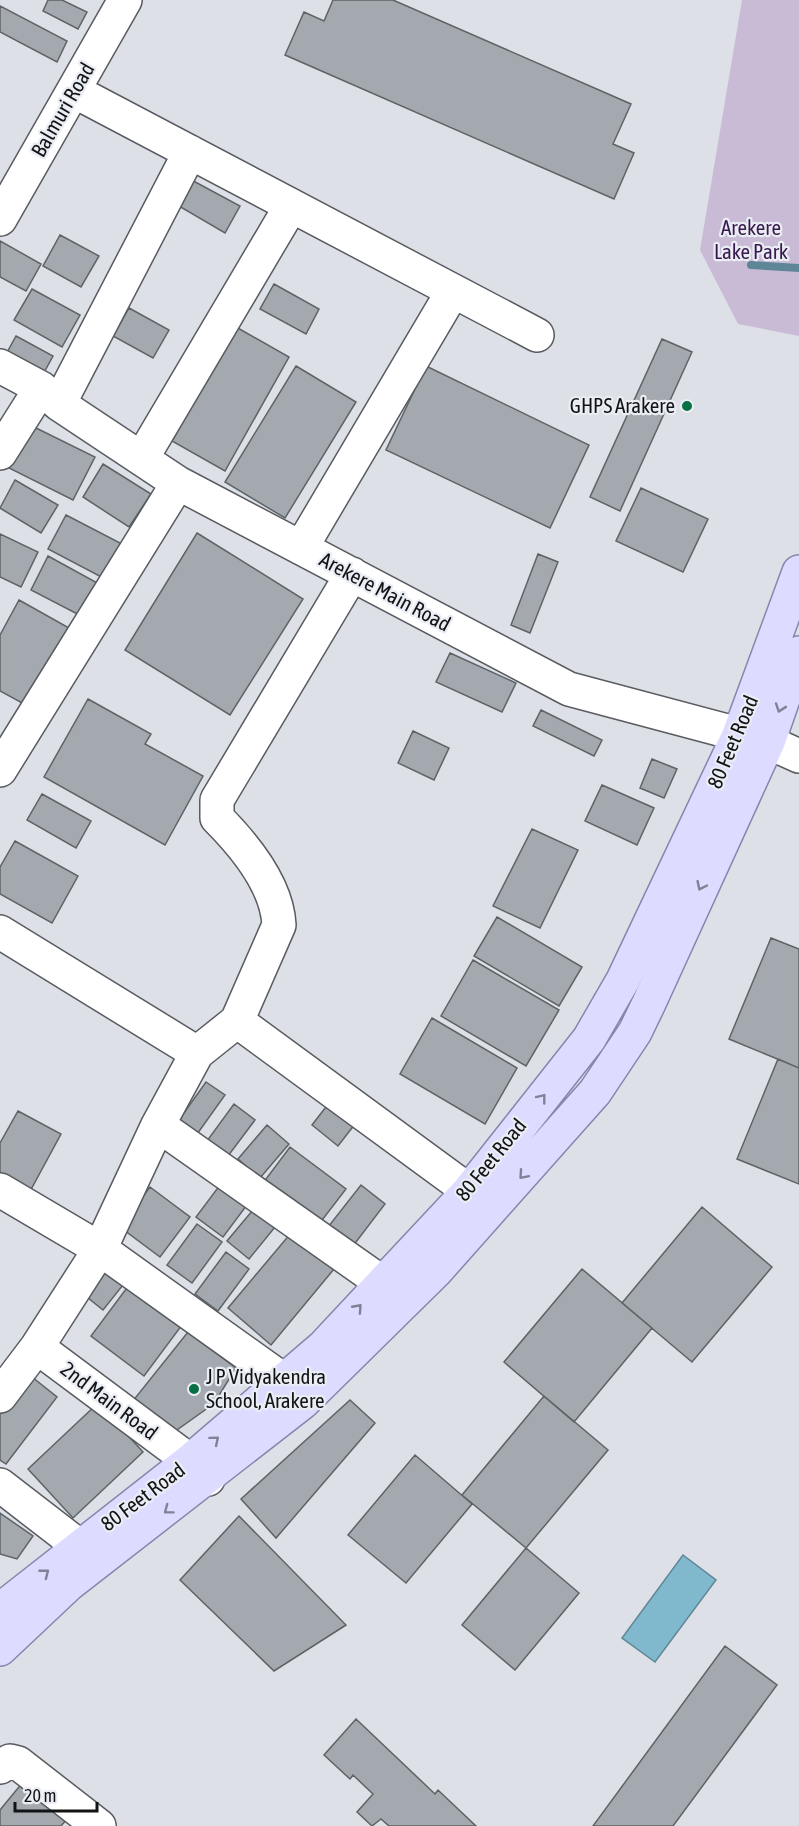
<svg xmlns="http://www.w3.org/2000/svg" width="799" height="1826" viewBox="0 0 799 1826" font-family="'Asap Condensed',sans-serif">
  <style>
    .green { fill: #c9bbd6 }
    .water { fill: #80b8cd; stroke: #5f8696; stroke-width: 1.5 }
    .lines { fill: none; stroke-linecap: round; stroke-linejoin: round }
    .stream { stroke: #5f8696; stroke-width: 8 }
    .building { fill: #a3a9ae; stroke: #5d6367; stroke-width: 1.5 }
    .minor-casing { stroke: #585b60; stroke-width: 36 }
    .major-casing { stroke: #8785ad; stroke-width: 36 }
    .minor { stroke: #fff; stroke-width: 33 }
    .major { stroke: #dddbff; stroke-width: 33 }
    .oneway { stroke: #828196 }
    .poi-dot { fill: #086e44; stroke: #eaedf4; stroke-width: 2 }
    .labels { text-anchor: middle; stroke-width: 4.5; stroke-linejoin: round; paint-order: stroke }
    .street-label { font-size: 21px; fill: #121315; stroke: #eaedf4 }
    .park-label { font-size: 21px; fill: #38184d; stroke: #eaedf4 }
    .poi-label { font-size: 21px; fill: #121315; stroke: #eaedf4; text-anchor: end }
  </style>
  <rect width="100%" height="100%" fill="#dde0e7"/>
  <path class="green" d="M742,0H799V336L738,324L700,250Z"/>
  <path class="water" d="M683,1555L716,1580L655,1662L622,1638Z"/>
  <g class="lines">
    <path class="stream" d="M751,265L799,268"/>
  </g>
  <path class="building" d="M48,0H62L87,12L78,29L43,11Z
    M333,0H393L631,104L613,144L634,153L614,199L285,55L304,12L324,21Z
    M0,6L67,41L57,62L0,32Z
    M186,177L240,206L225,233L172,202Z
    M60,235L99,256L81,287L43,266Z
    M0,241L41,264L26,291L0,277Z
    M274,284L319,309L306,334L260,309Z
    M32,289L80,315L62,347L14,320Z
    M129,308L169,330L153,358L113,336Z
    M236,327L289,357L225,471L172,441Z
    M16,336L53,356L41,378L4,358Z
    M662,339L692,352L620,511L590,497Z
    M296,366L356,402L285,518L225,482Z
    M426,366L589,445L550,528L386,450Z
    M30,425L95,457L73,500L9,468Z
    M103,464L151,494L129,527L83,497Z
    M15,480L58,505L41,533L0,508Z
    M641,488L708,519L683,572L616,541Z
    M66,515L124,545L107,580L48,549Z
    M197,533L303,599L230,715L125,650Z
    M0,534L38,552L21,587L0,577Z
    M538,554L558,562L530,633L511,625Z
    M48,556L101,585L85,618L31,590Z
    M19,600L78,633L35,710L0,691V635Z
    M450,653L516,683L502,712L436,682Z
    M88,699L151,734L145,744L203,776L165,845L44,777Z
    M541,710L602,740L594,756L533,726Z
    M413,731L449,748L434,780L398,763Z
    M652,759L677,769L664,798L640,788Z
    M602,785L654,808L637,845L585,821Z
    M42,794L91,821L76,848L27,820Z
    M532,829L578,850L540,928L493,906Z
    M15,841L78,876L52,923L0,894V867Z
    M497,917L582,967L559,1006L474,956Z
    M771,938L799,949V1068L729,1039Z
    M473,960L559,1010L526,1066L441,1016Z
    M432,1018L517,1068L485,1124L400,1074Z
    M778,1059L799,1068V1184L737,1159Z
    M206,1082L225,1095L195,1137L176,1124Z
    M329,1103L355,1124L338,1146L312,1125Z
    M234,1104L255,1120L225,1160L204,1145Z
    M18,1111L61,1134L28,1195L0,1180V1143Z
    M267,1125L289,1144L260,1178L238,1159Z
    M290,1147L346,1189L316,1228L260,1187Z
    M223,1181L250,1201L223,1237L196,1217Z
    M361,1185L385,1204L353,1246L328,1227Z
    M150,1187L190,1217L160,1257L120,1227Z
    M258,1204L279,1222L249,1259L227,1241Z
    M702,1207L772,1267L692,1362L622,1303Z
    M197,1224L222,1242L192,1283L167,1265Z
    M296,1227L339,1263L271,1345L228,1308Z
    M226,1252L249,1269L218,1311L195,1294Z
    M96,1264L123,1285L103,1310L77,1289Z
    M582,1269L652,1328L574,1422L504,1362Z
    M132,1281L185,1321L144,1376L91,1336Z
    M188,1332L236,1368L218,1397L205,1410L167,1437L128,1407Z
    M27,1373L57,1397L6,1464L0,1460V1409Z
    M544,1396L608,1450L526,1548L462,1495Z
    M350,1400L375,1423L276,1538L241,1499Z
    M98,1403L143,1452L73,1518L28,1469Z
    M415,1455L472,1504L406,1583L348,1535Z
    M0,1513L33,1536L17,1559L0,1554Z
    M239,1516L346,1625L274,1671L180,1580Z
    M526,1548L579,1593L515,1670L462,1625Z
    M725,1646L777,1685L673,1826H593Z
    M356,1719L435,1794L438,1790L476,1826H389L381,1819L372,1826L357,1812L373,1794L353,1775L350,1779L324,1755Z
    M23,1782L68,1818L61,1826H0V1810Z"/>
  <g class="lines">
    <g class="minor-casing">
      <path id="minor" d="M74,91L537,335
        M0,219L125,0
        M0,366L41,388L59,404L178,483L569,689L768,742L799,756
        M59,404L190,152
        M0,453L41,388
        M142,458L291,206
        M301,548L453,291
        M0,770L178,483
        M0,932L197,1053
        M237,1021L469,1191L490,1209
        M158,1125L381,1282
        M0,1190L100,1249L286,1382
        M37,1347L190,1461L208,1479
        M0,1396L37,1347L100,1249L158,1125L197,1053L237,1021L279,925C277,885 245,846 217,818V800L352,574
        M0,1485L79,1546
        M0,1767L10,1761L18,1763L99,1826"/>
    </g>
    <g class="major-casing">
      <path id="major" d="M0,1610L190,1461L323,1347L469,1191L589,1039L623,980L739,735L799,572
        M0,1649L69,1584L303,1402L436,1271L595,1092L635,1032L649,1003L768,742L799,653"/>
    </g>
    <use href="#minor" class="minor"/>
    <use href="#major" class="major"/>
  </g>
  <defs><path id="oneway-chevron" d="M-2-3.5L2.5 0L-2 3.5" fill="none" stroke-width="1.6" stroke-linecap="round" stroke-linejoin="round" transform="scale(1.5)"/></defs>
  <g class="oneway">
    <use href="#oneway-chevron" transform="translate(780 708) rotate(109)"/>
    <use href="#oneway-chevron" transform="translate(701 886) rotate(115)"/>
    <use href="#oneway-chevron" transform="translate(542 1098) rotate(-52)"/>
    <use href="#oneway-chevron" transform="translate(523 1175) rotate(131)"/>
    <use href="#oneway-chevron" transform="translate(358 1308) rotate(-48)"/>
    <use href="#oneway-chevron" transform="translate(215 1440) rotate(-40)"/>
    <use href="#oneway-chevron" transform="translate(168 1510) rotate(143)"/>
    <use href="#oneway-chevron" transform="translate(45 1573) rotate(-38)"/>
  </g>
  <g class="poi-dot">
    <circle cx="687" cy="406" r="6"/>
    <circle cx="194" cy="1389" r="6"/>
  </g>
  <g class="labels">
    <g class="street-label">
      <text transform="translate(63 110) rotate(-60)" y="7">Balmuri Road</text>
      <text transform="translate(385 592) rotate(28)" y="7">Arekere Main Road</text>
      <text transform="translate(733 742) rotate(-67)" y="7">80 Feet Road</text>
      <text transform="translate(491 1160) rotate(-51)" y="7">80 Feet Road</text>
      <text transform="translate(109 1401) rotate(37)" y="7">2nd Main Road</text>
      <text transform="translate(143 1497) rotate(-37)" y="7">80 Feet Road</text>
    </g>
    <g class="park-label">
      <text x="751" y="235">Arekere<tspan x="751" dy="24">Lake Park</tspan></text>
    </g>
    <g class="poi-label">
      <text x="675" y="413">GHPS Arakere</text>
      <text x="206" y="1384" text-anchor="start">J P Vidyakendra<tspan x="206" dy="24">School, Arakere</tspan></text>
    </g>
  </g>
  <path d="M15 1802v9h82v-9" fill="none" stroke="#121315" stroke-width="3"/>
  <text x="24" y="1802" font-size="18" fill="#121315" stroke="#eaedf4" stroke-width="4.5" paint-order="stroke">20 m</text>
</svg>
